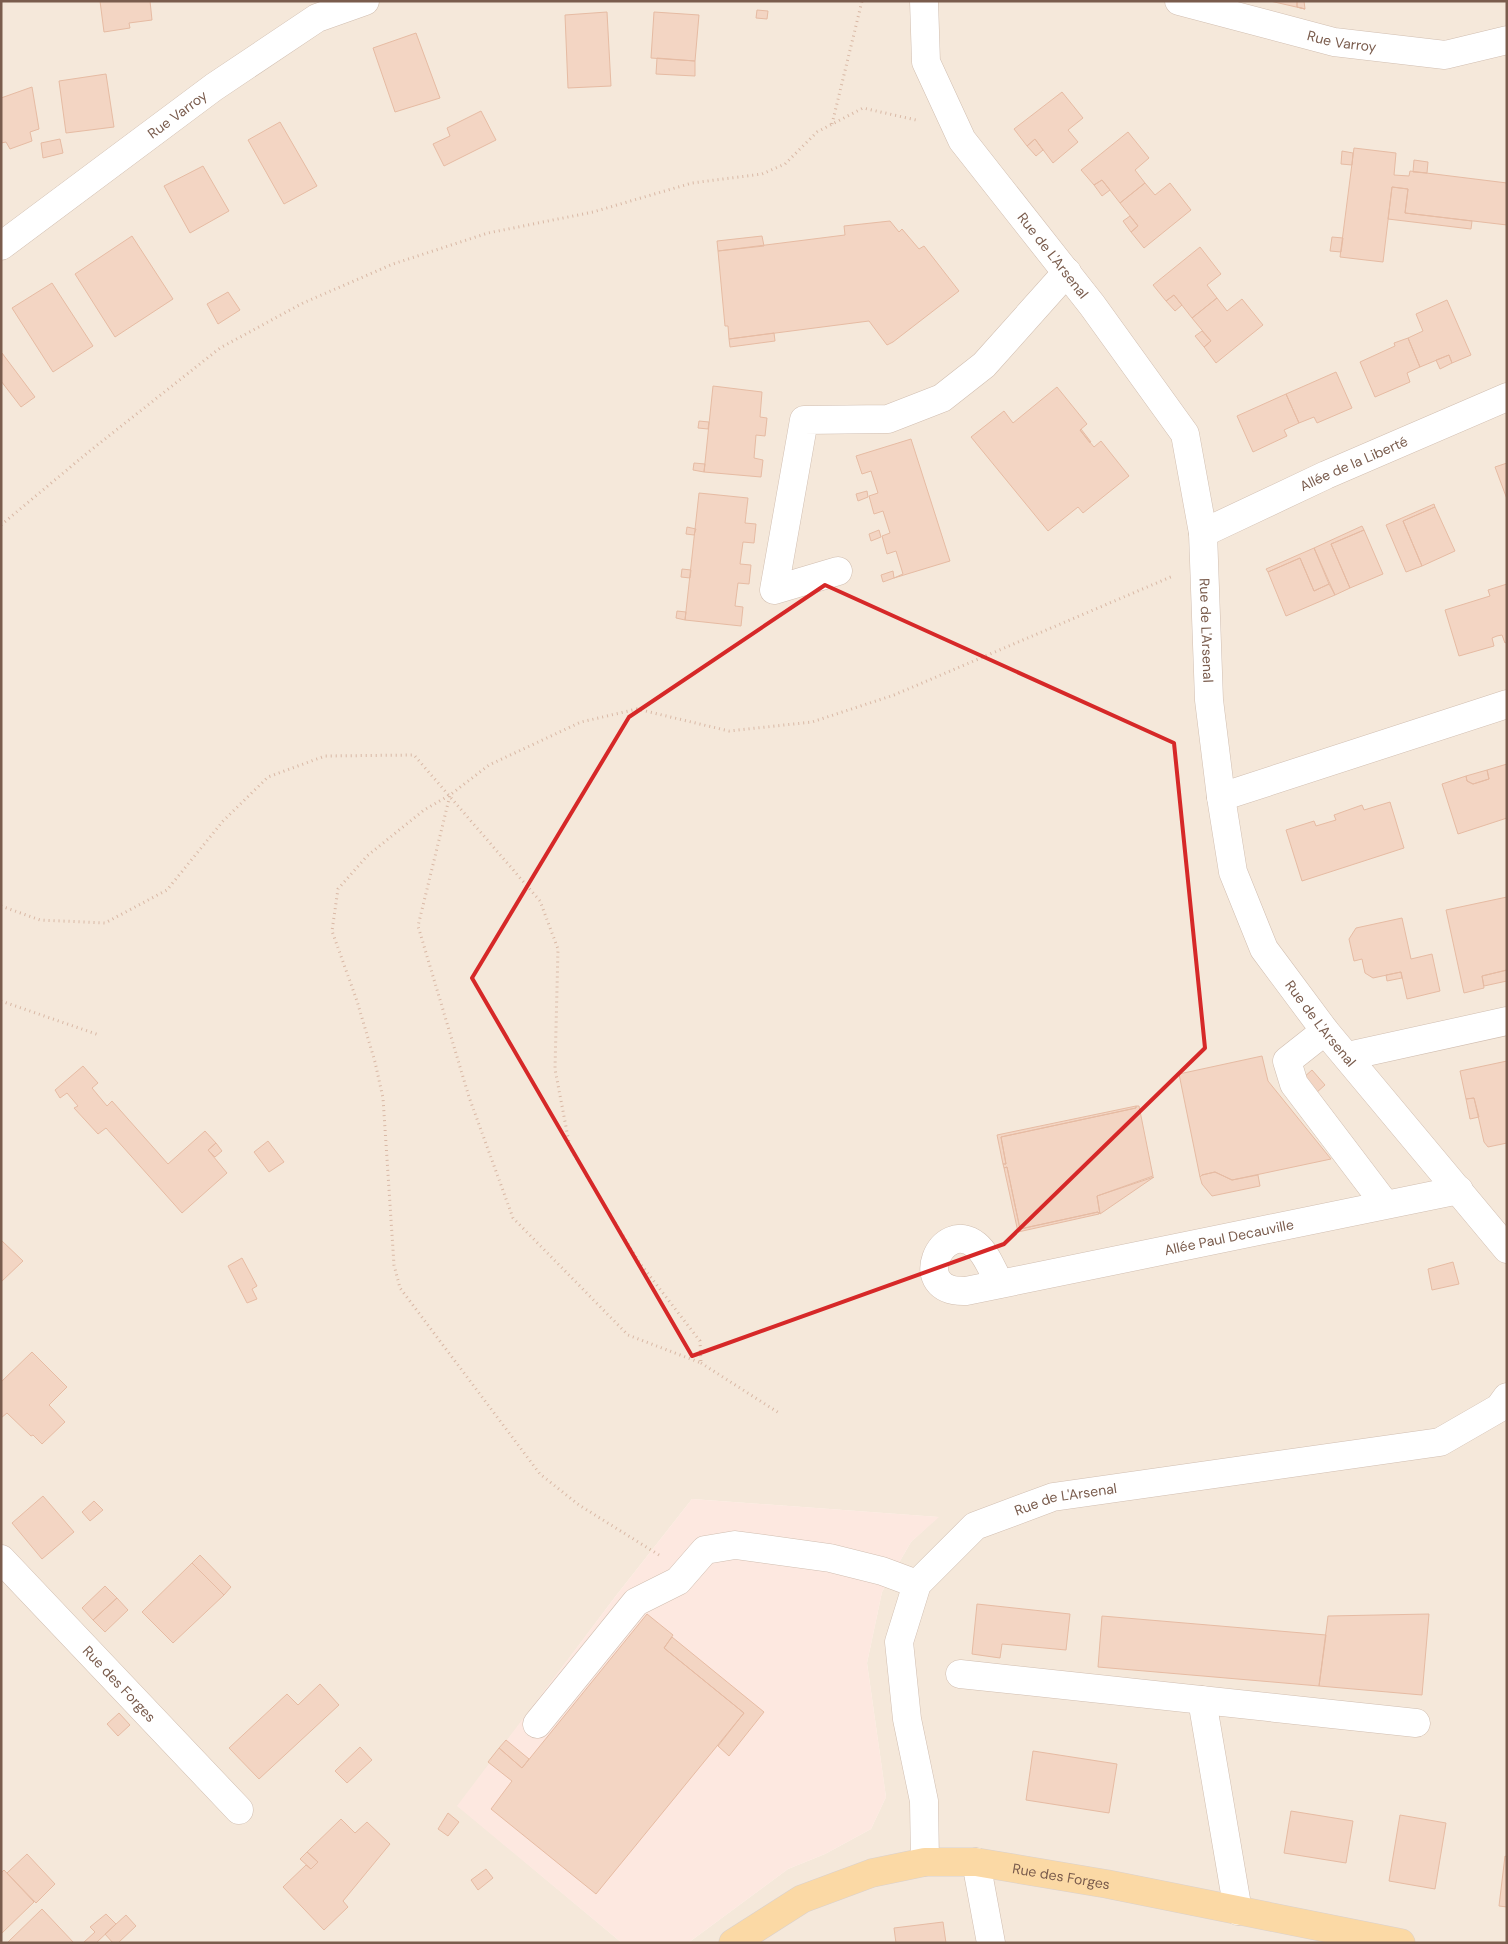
<svg xmlns="http://www.w3.org/2000/svg" width="1508" height="1944" viewBox="0 0 1508 1944" font-family="'DM Sans',sans-serif">
  <style>
    .residential { fill: #f5e8da }
    .commercial { fill: #fde8e0 }
    .building { fill: #f3d5c3; stroke: #e6bba3 }
    .lines { fill: none; stroke-linecap: round; stroke-linejoin: round }
    .minor-casing { stroke: #d1beb0; stroke-width: 29 }
    .major-casing { stroke: #dad1cd; stroke-width: 29 }
    .path { stroke: #d9b8a5; stroke-width: 3; stroke-dasharray: 1 4; stroke-linecap: butt }
    .minor { stroke: #fff; stroke-width: 28 }
    .major { stroke: #fbd9a5; stroke-width: 28 }
    .marked { fill: none; stroke: #d62828; stroke-width: 4; stroke-linejoin: round }
    .labels { text-anchor: middle; stroke-width: 4.5; stroke-linejoin: round; paint-order: stroke }
    .street-label { font-size: 14px; fill: #7a5c4d; stroke: #fffaf3 }
  </style>
  <rect width="100%" height="100%" fill="#fdf6ec"/>
  <path class="residential" d="M1,1H1507V1943H688L788,1869L825,1854L871,1829L886,1797L867,1663L882,1592L911,1542L938,1517L692,1499L615,1597L458,1806L622,1943H1Z"/>
  <path class="commercial" d="M692,1499L939,1517L911,1542L882,1592L867,1663L886,1797L871,1829L825,1854L788,1869L688,1943H622L457,1806L615,1597Z"/>
  <path class="building" d="M100,1H150L152,20L129,23L130,28L104,32Z
    M1270,1H1297V7L1305,9Z
    M1297,1H1304L1305,9L1297,7Z
    M757,10L768,11L767,19L756,18Z
    M607,12L611,86L568,88L565,15Z
    M654,12L699,15L695,61L651,58Z
    M416,33L440,98L395,112L373,48Z
    M657,58L695,61V76L656,74Z
    M106,74L114,127L66,133L59,81Z
    M32,87L39,129L30,132L32,141L10,149L6,142L1,143V98Z
    M1062,92L1083,118L1068,130L1078,142L1053,163L1035,139L1027,146L1014,129Z
    M481,111L496,140L444,166L433,144L450,136L447,128Z
    M280,122L317,186L284,204L248,140Z
    M1128,132L1149,158L1135,170L1145,183L1120,203L1102,180L1094,185L1081,170Z
    M60,139L63,153L43,158L41,143Z
    M1035,139L1043,150L1036,156L1027,146Z
    M1354,148L1396,153L1394,175L1409,176L1410,171L1507,183V225L1405,213L1408,189L1392,187L1383,262L1340,257Z
    M1342,151L1353,153L1352,165L1341,164Z
    M1414,160L1428,162L1427,173L1413,172Z
    M203,166L229,211L190,233L164,186Z
    M1102,180L1110,190L1102,196L1094,185Z
    M1145,183L1155,195L1170,183L1191,210L1144,248L1131,232L1138,226L1120,203Z
    M1392,187L1408,189L1405,213L1472,221L1471,229L1388,219Z
    M1130,216L1138,226L1131,232L1123,221Z
    M890,221L899,232L902,229L919,249L924,246L959,291L893,342L887,345L869,321L729,339L728,326H725L718,251L845,235L844,226Z
    M132,236L173,299L115,337L75,274Z
    M762,236L764,246L718,251L717,241Z
    M1332,237L1343,238L1341,252L1330,251Z
    M1200,247L1221,274L1207,285L1217,298L1192,318L1174,295L1166,301L1153,285Z
    M52,283L93,346L53,372L12,308Z
    M228,292L240,310L218,324L207,304Z
    M1174,295L1182,305L1175,311L1166,301Z
    M1217,298L1227,311L1242,299L1263,325L1216,363L1204,347L1211,341L1192,318Z
    M1447,300L1471,355L1452,363L1449,355L1420,367L1408,338L1423,331L1416,314Z
    M1202,331L1211,341L1204,347L1195,336Z
    M774,333L775,341L730,347L729,339Z
    M1408,338L1420,367L1407,373L1410,382L1375,397L1360,362L1395,346L1394,343Z
    M2,353L35,397L21,407L1,381Z
    M1449,355L1452,363L1440,369L1436,360Z
    M1336,372L1352,408L1317,423L1314,417L1299,423L1286,394Z
    M713,386L762,392L760,417L767,418L765,436L756,435L754,458L763,460L761,477L704,472Z
    M1057,387L1087,424L1080,430L1094,447L1101,441L1129,476L1083,513L1078,507L1048,531L971,437L1004,411L1013,423Z
    M1286,394L1299,423L1284,430L1287,436L1253,452L1237,416Z
    M699,421L709,422L708,429L698,428Z
    M1081,429L1091,442L1090,443L1080,430Z
    M911,439L950,561L894,578L903,574L896,551L887,554L882,536L890,533L883,511L874,514L869,496L878,493L871,471L862,474L856,456Z
    M694,463L705,464L704,472L693,470Z
    M1507,463V499L1495,467Z
    M867,491L868,497L858,501L856,494Z
    M699,493L748,498L745,523L756,524L754,543L743,542L740,564L751,565L749,584L738,583L735,606L743,607L741,626L685,620Z
    M1434,504L1435,507L1403,521L1422,566L1406,572L1386,525Z
    M1435,507L1455,551L1422,566L1403,521Z
    M1362,526L1364,530L1331,544L1350,588L1335,595L1314,548Z
    M687,527L696,529L694,535L686,534Z
    M879,530L881,537L871,541L869,534Z
    M1364,530L1383,574L1350,588L1331,544Z
    M1314,548L1329,584L1314,591L1300,558L1268,572L1266,569Z
    M1300,558L1314,591L1329,584L1335,595L1286,616L1268,572Z
    M682,569L691,570L690,578L681,577Z
    M893,571L894,578L883,582L881,575Z
    M1507,584V642L1505,643L1502,635L1497,636L1492,638L1494,646L1459,656L1445,610L1490,596L1488,590Z
    M677,611L686,612L685,620L676,618Z
    M1507,764V818L1458,834L1442,784L1466,776L1467,781L1473,784L1489,779L1487,770Z
    M1487,770L1489,779L1473,784L1467,781L1466,776Z
    M1390,802L1404,848L1302,881L1286,830L1314,821L1316,826L1336,820L1334,815L1362,805L1364,810Z
    M1507,897V970L1482,976L1484,988L1464,993L1446,910Z
    M1402,918L1411,959L1432,954L1440,991L1407,999L1401,972L1373,978L1365,973L1362,959L1354,961L1349,939L1356,928Z
    M1507,970V981L1484,986L1482,976Z
    M1401,972L1402,978L1387,981L1386,975Z
    M1262,1056L1268,1081L1331,1159L1232,1180L1215,1172L1202,1175L1200,1177L1179,1074Z
    M1507,1061V1143L1488,1147L1484,1142L1474,1098L1466,1099L1460,1071Z
    M83,1066L98,1083L92,1088L107,1106L112,1101L168,1164L205,1131L216,1143L208,1150L227,1173L182,1213L106,1128L98,1134L74,1108L78,1106L67,1093L60,1098L55,1090Z
    M1312,1070L1325,1085L1316,1093L1303,1078Z
    M1474,1098L1479,1117L1470,1119L1466,1099Z
    M1136,1106V1108L1001,1137L1006,1164H1003L997,1135Z
    M1136,1106H1139L1153,1176L1097,1196L1100,1214L1098,1212L1020,1229L1007,1167L1004,1168L1003,1164H1006L1001,1137L1136,1108Z
    M268,1141L284,1162L269,1172L254,1152Z
    M216,1143L222,1151L215,1157L208,1150Z
    M1007,1167L1020,1229L1098,1212L1099,1214L1018,1232L1004,1168Z
    M1215,1172L1232,1180L1258,1175L1260,1186L1212,1196L1202,1184L1200,1177L1202,1175Z
    M1154,1177L1100,1214L1097,1196Z
    M1,1240L23,1261L1,1282Z
    M242,1258L257,1286L252,1289L257,1299L247,1303L228,1266Z
    M1453,1262L1459,1284L1432,1290L1428,1269Z
    M32,1352L67,1387L49,1405L65,1422L42,1444L33,1435L31,1436L7,1413L1,1418V1382Z
    M43,1496L74,1532L42,1559L12,1523Z
    M94,1501L103,1510L90,1521L82,1512Z
    M200,1555L231,1587L224,1595L192,1563Z
    M192,1563L224,1595L173,1643L142,1612Z
    M105,1586L117,1598L93,1620L82,1608Z
    M117,1598L128,1610L105,1632L93,1620Z
    M977,1604L1070,1614L1066,1650L1002,1644L1000,1658L972,1654Z
    M647,1614L673,1635L664,1648L744,1713L596,1894L491,1809L512,1781L488,1762L499,1748L522,1768Z
    M1429,1614L1422,1695L1319,1686L1328,1616Z
    M1102,1616L1326,1635L1319,1686L1098,1667Z
    M672,1637L764,1712L729,1756L718,1746L744,1713L664,1648Z
    M320,1684L339,1705L259,1779L229,1748L287,1694L298,1705Z
    M119,1713L130,1725L118,1736L107,1724Z
    M506,1740L529,1759L522,1768L499,1748Z
    M360,1747L372,1760L347,1783L335,1771Z
    M1033,1751L1117,1764L1109,1813L1026,1800Z
    M1291,1811L1353,1821L1346,1863L1284,1853Z
    M448,1813L459,1822L448,1836L438,1829Z
    M1400,1815L1446,1823L1435,1889L1389,1881Z
    M341,1819L355,1833L367,1822L390,1844L343,1901L348,1907L324,1930L283,1887L306,1865L311,1869L318,1862L307,1852Z
    M307,1852L318,1862L311,1869L300,1859Z
    M27,1854L55,1884L36,1903L7,1873Z
    M1505,1856L1507,1857V1907L1499,1906Z
    M486,1869L493,1878L478,1890L471,1880Z
    M4,1870L34,1902L1,1934V1873Z
    M42,1909L74,1943H8V1942Z
    M106,1914L116,1924L96,1943H83L95,1932L90,1927Z
    M126,1915L136,1926L118,1943H113L105,1934Z
    M943,1922L946,1943H896L894,1928Z"/>
  <g class="lines">
    <g class="minor-casing">
      <g id="minor">
        <path id="s1" d="M924,1L926,62L962,140L1092,305L1185,434L1203,533L1209,700L1221,797L1233,872L1264,949L1325,1031L1507,1249"/>
        <path id="s2" d="M1179,1L1334,42L1445,55L1507,40"/>
        <path id="s3" d="M1,246L214,87L317,18L365,1"/>
        <path id="s4" d="M1203,533L1326,475L1507,397"/>
        <path d="M838,571L774,590L804,420L888,419L942,398L984,365L1067,272"/>
        <path d="M1221,797L1507,704"/>
        <path d="M1325,1031L1287,1061L1294,1084L1385,1204"/>
        <path d="M1348,1056L1507,1021"/>
        <path id="s5" d="M1000,1284C993,1272 987,1254 976,1245C942,1217 907,1293 966,1291L1459,1190"/>
        <path id="s6" d="M1,1559L239,1810"/>
        <path d="M960,1674L1416,1723"/>
        <path d="M1202,1700L1238,1911"/>
        <path d="M537,1724L636,1602L678,1581L705,1550L735,1545L830,1558L882,1571L917,1584"/>
        <path id="s7" d="M925,1862L924,1801L907,1719L899,1642L917,1584L975,1526L1053,1497L1440,1442L1499,1408L1507,1397"/>
        <path d="M976,1862L991,1943"/>
      </g>
    </g>
    <g class="major-casing">
      <g id="major">
        <path id="s8" d="M733,1943L802,1899L872,1873L925,1862H976L1107,1884L1401,1943"/>
      </g>
    </g>
    <path class="path" d="M832,124L862,1
      M1,525L86,454L220,348L303,303L393,264L488,233L593,212L692,183L762,174L785,164L817,132L863,108L916,120
      M1,906L40,920L105,923L167,890L223,821L268,777L325,756L414,755L540,901L558,949L555,1069L570,1148L639,1262L700,1341L701,1363L628,1335L513,1218L469,1097L418,926L450,795
      M1,1001L99,1035
      M701,1363L779,1413
      M659,1555L579,1505L540,1474L400,1288L394,1265L383,1098L375,1062L357,1001L332,931L338,889L367,856L424,810L450,795L489,765L581,722L637,709L729,731L812,722L894,695L1173,576"/>
    <use href="#minor" class="minor"/>
    <use href="#major" class="major"/>
  </g>
  <path class="marked" d="M825,585L1174,743L1205,1048L1004,1244L692,1356L472,978L629,717Z"/>
  <g class="labels">
    <g class="street-label">
      <text dy="5" stroke="none"><textPath href="#s2" startOffset="168">Rue Varroy</textPath></text>
      <text dy="5" stroke="none"><textPath href="#s3" startOffset="220">Rue Varroy</textPath></text>
      <text dy="5" stroke="none"><textPath href="#s1" startOffset="294">Rue de L'Arsenal</textPath></text>
      <text dy="5" stroke="none"><textPath href="#s4" startOffset="166">Allée de la Liberté</textPath></text>
      <text dy="5" stroke="none"><textPath href="#s1" startOffset="714">Rue de L'Arsenal</textPath></text>
      <text dy="5" stroke="none"><textPath href="#s1" startOffset="1134">Rue de L'Arsenal</textPath></text>
      <text dy="5" stroke="none"><textPath href="#s5" startOffset="419">Allée Paul Decauville</textPath></text>
      <text dy="5" stroke="none"><textPath href="#s7" startOffset="460">Rue de L'Arsenal</textPath></text>
      <text dy="5" stroke="none"><textPath href="#s6" startOffset="172">Rue des Forges</textPath></text>
      <text dy="5" stroke="none"><textPath href="#s8" startOffset="348">Rue des Forges</textPath></text>
    </g>
  </g>
  <rect width="1508" height="1944" fill="none" stroke="#7a5c4d" stroke-width="5"/>
</svg>
